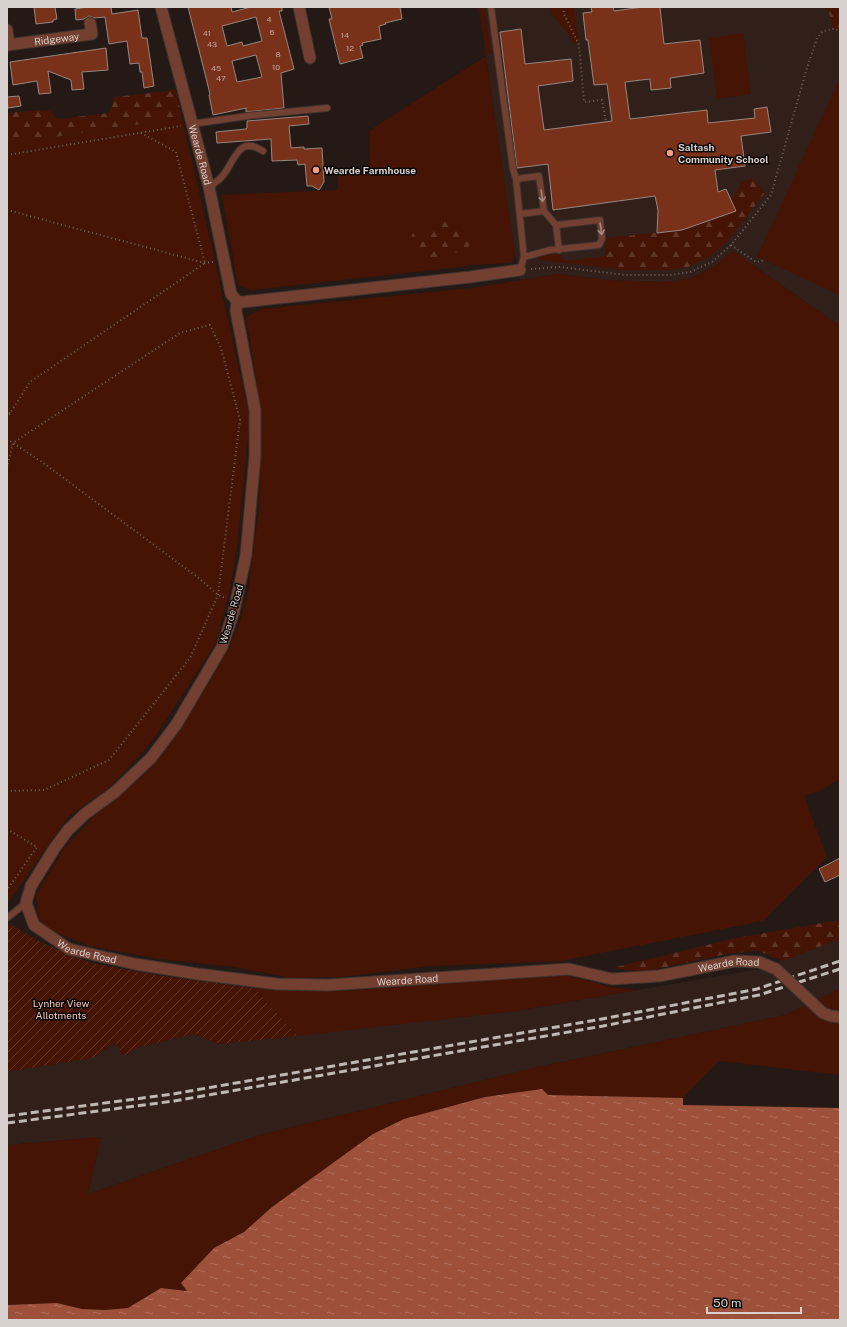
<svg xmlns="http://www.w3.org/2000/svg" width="847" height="1327" viewBox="0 0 847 1327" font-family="'Public Sans',sans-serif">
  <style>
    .built { fill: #31201a }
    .green { fill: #451405 }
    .forest { fill: url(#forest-firs) }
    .garden { fill: url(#garden-furrows) }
    .water { fill: url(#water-ripples) }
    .building { fill: #7a311a; stroke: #958782; fill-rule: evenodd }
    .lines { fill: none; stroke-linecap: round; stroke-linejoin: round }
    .service-casing { stroke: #3d332f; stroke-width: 8 }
    .minor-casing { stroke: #3d332f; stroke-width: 13 }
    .path { stroke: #6e6461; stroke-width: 2; stroke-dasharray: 1 3; stroke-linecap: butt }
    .service { stroke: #723f30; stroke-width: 6 }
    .minor { stroke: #723f30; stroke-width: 11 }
    .rail { stroke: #c0b8b4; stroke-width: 3; stroke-dasharray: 8 4; stroke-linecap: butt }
    .minor-bridge-casing { stroke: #3d332f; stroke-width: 13; stroke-linecap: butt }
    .minor-bridge { stroke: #723f30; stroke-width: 11 }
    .oneway { stroke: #a6887f }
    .poi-dot { fill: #f39f85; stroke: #090505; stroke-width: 1.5 }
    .labels { text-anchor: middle; stroke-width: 3; stroke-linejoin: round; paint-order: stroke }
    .number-label { font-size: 8px; fill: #c1a9a1 }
    .street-label { font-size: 10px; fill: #d9d1ce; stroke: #090505 }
    .poi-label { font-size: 10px; font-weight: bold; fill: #d9d1ce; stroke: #090505; text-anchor: start }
    .park-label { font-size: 10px; fill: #f7cabc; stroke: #090505 }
  </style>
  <defs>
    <pattern id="forest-firs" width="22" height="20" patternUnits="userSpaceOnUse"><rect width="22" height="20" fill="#451405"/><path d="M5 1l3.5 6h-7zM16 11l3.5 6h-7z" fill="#5f3528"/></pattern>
    <pattern id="garden-furrows" width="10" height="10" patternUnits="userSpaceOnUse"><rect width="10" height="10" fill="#451405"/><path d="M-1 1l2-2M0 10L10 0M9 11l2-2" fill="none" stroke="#5f3528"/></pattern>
    <pattern id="water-ripples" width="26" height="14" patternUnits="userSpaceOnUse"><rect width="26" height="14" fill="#9e513a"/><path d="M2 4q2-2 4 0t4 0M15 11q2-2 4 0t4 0" fill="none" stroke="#af715e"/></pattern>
  </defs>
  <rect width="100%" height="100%" fill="#241915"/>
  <path class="built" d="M479,7H840V326L733,251L713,267L689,279L664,282L608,280L559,274L520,280V270L515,255Z
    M840,939V989L785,1015L529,1069L260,1135L88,1194L101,1137L7,1145V1072L93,1058L116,1043L123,1056L140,1047L194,1034L219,1044L516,1011L760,969Z"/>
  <path class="green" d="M479,7H484L492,52L486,56L515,255L511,263L469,265L461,267L252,290L238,286L222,195L338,190V175L369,174L370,130L486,56Z
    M551,7H574L579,42L575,43L552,14Z
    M743,33L751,94L717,99L709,38Z
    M838,82L840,83V295L757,257Z
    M182,118L213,252L250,419L237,549L229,594L216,643L151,743L107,790L69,816L7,904V144Z
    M733,251L840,326V779L820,791L804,796L827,857L763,921L561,961L432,966L340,977L292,978L234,967L159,959L89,946L54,932L39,919L36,895L63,850L94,816L145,774L175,738L230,647L239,624L248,592L259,510L262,421L257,384L246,317L261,309L472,288L559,274L608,280L664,282L689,279L713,267Z
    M559,253L565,261L606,256L616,265L625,270L539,260L538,256Z
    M564,974L611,987L638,990L516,1011L298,1036L254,988L344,991Z
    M840,989V1075L719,1061L683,1098L548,1095L542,1089L485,1097L404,1119L373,1134L272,1207L244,1232L214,1248L181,1283L187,1291L161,1288L128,1308L105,1310L82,1309L57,1303L7,1305V1145L101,1137L88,1194L260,1135L529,1069L785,1015Z"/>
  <path class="forest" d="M823,7H840V30L833,29L829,12Z
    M176,90L182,118L7,144V113L38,110L50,111L58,119L109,113L112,106L114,97Z
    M751,178L761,186L764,194L727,242L709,257L688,267L668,270H625L616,265L606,256L605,238L682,230L731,200L737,192L740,183Z
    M444,219H452L462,223L469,245L468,249L442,257L426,260L414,253L411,244L412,234Z
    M840,920V939L783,961L758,951L731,953L643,972L612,968L736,938Z"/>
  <path class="garden" d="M10,924L40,942L91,963L156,975L254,988L298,1036L219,1044L194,1034L140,1047L123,1056L116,1043L93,1058L7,1072V929Z"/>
  <path class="water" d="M542,1089L548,1095L683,1098V1105L840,1108V1320H7V1305L57,1303L82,1309L105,1310L128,1308L161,1288L187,1291L181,1283L214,1248L244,1232L272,1207L373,1134L404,1119L485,1097Z"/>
  <path class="building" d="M34,7H55L57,19L53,20V22L36,24Z
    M87,7H111L112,14L138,10L142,38H147L154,86L144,88L142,72H140L139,63L130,64L127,41L109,44L105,17L95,18L89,16L84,19L76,20L75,9Z
    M188,7H231L232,12L251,7H282V11H279L294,69L281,73L284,108L246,112V108L213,115L209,95L210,94L202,62ZM256,17L262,41L243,46L242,42L227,46L222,26ZM256,55L262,77L237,82L232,61Z
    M329,7H400L402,19L385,23L386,24L379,26L381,39L362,43L363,45L360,46L363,58L340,64L329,19H332Z
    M591,7H613L614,11L643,7H660L664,44L700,40L704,73L670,78L671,88L651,90L650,79L625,82L630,119L707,110L708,123L755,118L754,109L767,107L771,132L741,136L745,166L715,170L718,192L726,189L736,211L682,230L657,233L658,210L655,196L553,210L548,164L517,168L500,32L521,29L525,64L571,59L573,81L538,86L544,130L612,121L607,84L594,85L588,40H586L583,13L592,12Z
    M106,48L108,70L82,72L84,89L72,90L71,80L48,71L51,93L39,94L37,81L13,85L10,62Z
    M19,96L21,106L8,108L7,97Z
    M308,116L309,124L289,126L291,148L304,147V149L322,148L324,182L319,190L312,186H307L305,164L298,165L297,160L272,161L271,139L217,143L216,132L246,129L247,128V121Z
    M840,858V875L825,882L819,869Z"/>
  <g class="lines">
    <g class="service-casing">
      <path id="service" d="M491,7L513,169L516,179L524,257L520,270
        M192,124L247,116L327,108
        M516,179L539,176L544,211L556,225L559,250
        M209,187C215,183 220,180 224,174C235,160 239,135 263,151
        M520,214L544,211
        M524,257L550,250L599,245L602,239L600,220L556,225
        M7,918L26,903"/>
    </g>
    <g class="minor-casing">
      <g id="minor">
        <path id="s1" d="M161,7L209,187L231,294L237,301L242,302L470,277L520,270"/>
        <path d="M299,7L310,58"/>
        <path d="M7,30L9,45"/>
        <path id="s2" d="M7,45L92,34L90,23"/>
        <path id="s3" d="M237,301L236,311L255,410V456L246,555L234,611L222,647L176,725L151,758L115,792L85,814L68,830L54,849L31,886L26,903L34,925L69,949L135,964L198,974L277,984L328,985L569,969L612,979L659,976L735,961L759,962L776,969"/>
        <path d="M823,1013L831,1016L840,1017"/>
      </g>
    </g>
    <path class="path" d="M563,7L564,14L579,45L584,102L602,100L606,122
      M7,155L181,126
      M7,210L205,263L213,262
      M731,245L756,262L765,260
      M531,269L559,267L626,275H670L690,272L712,262L731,245L771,195L806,71L817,38L823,31L833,29L840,30
      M7,409L10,414
      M7,418L30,382L205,263L176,152L141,133
      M7,439L42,462L200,579L218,595L225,598
      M7,468L13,443L180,333L210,325L221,348L240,420L218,595L190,658L109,760L44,790L7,791
      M7,829L37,847L7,890"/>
    <use href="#service" class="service"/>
    <use href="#minor" class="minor"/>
    <path class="rail" d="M7,1116L173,1094L602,1019L757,989L840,961
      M7,1123L174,1101L603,1026L759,995L840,969"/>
    <g class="minor-bridge-casing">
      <path id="minor-bridge" d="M776,969L823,1013"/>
    </g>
    <use href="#minor-bridge" class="minor-bridge"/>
  </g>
  <defs><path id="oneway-shaft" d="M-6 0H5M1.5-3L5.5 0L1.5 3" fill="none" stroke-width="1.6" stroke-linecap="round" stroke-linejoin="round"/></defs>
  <g class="oneway">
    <use href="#oneway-shaft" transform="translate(542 196) rotate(82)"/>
    <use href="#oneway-shaft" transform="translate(601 229) rotate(82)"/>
  </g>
  <g class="poi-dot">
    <circle cx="670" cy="153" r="4"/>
    <circle cx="316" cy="170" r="4"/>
  </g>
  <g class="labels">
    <g class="number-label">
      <text x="269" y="22">4</text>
      <text x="272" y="35">6</text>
      <text x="207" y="36">41</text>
      <text x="345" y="38">14</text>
      <text x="212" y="47">43</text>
      <text x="350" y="51">12</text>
      <text x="278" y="57">8</text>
      <text x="276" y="70">10</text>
      <text x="216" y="71">45</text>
      <text x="221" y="81">47</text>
    </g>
    <g class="street-label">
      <text dy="4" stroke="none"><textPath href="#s2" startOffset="50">Ridgeway</textPath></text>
      <text dy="4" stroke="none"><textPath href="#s1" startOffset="153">Wearde Road</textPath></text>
      <text transform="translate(231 614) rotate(-74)" y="4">Wearde Road</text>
      <text dy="4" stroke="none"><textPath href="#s3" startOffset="762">Wearde Road</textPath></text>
      <text dy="4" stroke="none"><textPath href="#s3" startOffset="1410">Wearde Road</textPath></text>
      <text dy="4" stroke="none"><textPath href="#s3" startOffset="1086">Wearde Road</textPath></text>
    </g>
    <g class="poi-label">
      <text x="678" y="151">Saltash<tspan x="678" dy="12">Community School</tspan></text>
      <text x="324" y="174">Wearde Farmhouse</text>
    </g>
    <g class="park-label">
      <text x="61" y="1007">Lynher View<tspan x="61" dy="12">Allotments</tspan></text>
    </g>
  </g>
  <rect width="847" height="1327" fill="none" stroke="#d9d1ce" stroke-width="16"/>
  <path d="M707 1307v6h94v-6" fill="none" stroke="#d9d1ce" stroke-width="2"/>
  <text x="713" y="1307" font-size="12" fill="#d9d1ce" stroke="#090505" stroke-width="3" paint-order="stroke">50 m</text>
</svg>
